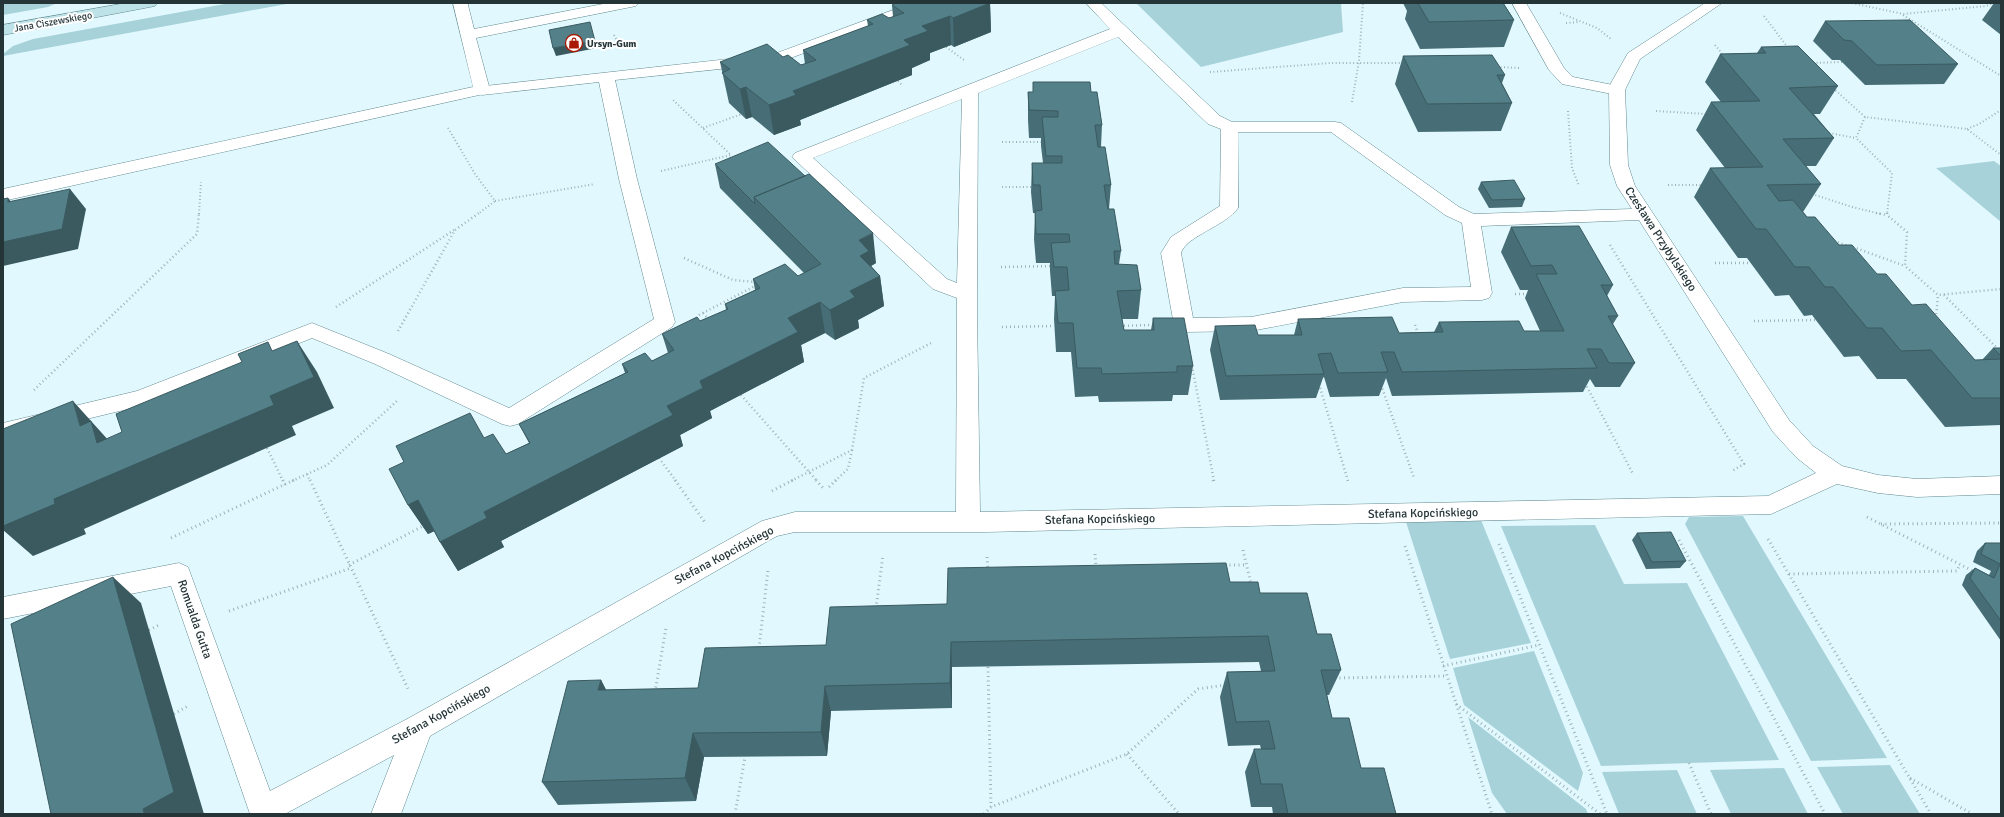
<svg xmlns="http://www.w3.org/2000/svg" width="2004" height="817" viewBox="0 0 2004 817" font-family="Signika,sans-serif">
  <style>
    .green { fill: #a8d2da }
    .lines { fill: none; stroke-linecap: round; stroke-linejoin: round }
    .lane-casing { stroke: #628990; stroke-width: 1 }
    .street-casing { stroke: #628990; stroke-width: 1 }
    .secondary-casing { stroke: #628990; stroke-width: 1 }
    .path-far2 { stroke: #9eb3b8; stroke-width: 2; stroke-dasharray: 1 2.5; stroke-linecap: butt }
    .path-far1 { stroke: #9eb3b8; stroke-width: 2.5; stroke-dasharray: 1 3; stroke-linecap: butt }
    .path { stroke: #9eb3b8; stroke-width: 3; stroke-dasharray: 1 3.5; stroke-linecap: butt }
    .lane { fill: #fff; fill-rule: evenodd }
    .street { fill: #fff; fill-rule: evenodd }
    .secondary { fill: #bde2e7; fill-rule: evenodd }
    .wall { fill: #476e76 }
    .shaded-wall { fill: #3a5a60 }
    .building { fill: #538089; stroke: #3a5a60 }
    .labels { text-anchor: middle; stroke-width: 4; stroke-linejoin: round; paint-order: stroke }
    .far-street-label { font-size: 10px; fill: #243437; stroke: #fff }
    .far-poi-label { font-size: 10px; font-weight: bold; fill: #243437; stroke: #fff; text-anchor: start }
    .street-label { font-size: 12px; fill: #243437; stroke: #fff }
  </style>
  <rect width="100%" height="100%" fill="#e1f9fe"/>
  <path class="green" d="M3,3H57L48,7L3,15Z
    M230,3H292L3,56V54L13,46L33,39Z
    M1136,3H1341L1343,32L1201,67Z
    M1994,161L2001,166V222L1936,168Z
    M1743,516L1887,758L1811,761L1685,524L1689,517Z
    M1481,520L1531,643L1450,659L1406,522Z
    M1595,525L1624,584L1687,583L1779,760L1601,766L1501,526Z
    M1534,651L1583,773L1578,791L1464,705L1453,668Z
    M1468,717L1586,809L1588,814H1507L1492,793Z
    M1890,765L1920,814H1843L1817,767Z
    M1784,768L1808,814H1731L1710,770Z
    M1677,770L1697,814H1619L1602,772Z"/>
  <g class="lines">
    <g class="lane-casing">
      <path id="lane" d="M453,3H469L468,5L474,29L608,3H638L636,6L476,38L490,90L488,93L3,201V189L473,87Z
        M1512,3H1526L1564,68L1573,77L1623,87L1625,90L1623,93L1617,95L1562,84L1549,70Z"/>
    </g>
    <g class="street-casing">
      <path id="street" d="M912,3H933L931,6L777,63L615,80L637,179L675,322L672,327L518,424L510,426L502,424L375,364L312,338L149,404L3,439V423L137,391L312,323L389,354L509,408L654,319L619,179L599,82L482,95L476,93L474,90L476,87L774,54Z
        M1086,3H1101L1220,116L1232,122H1335L1341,123L1459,207L1474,214L1632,209L1617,186L1610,165L1609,90L1611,83L1628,53L1705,3H1722L1640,59L1625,90L1628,165L1635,186L1789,420L1813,446L1842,466L1878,475L1917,479L2001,476V494L1917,497L1878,493L1837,484L1771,514L985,532H795L777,536L768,541L430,736L401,814H371L394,755L285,814H250L171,586L3,619V597L179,563L188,567L270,791L409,718L762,521L795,512H956L957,298L933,289L792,157L795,153L1110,29ZM1118,37L1208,124L1221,129L1220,206L1171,237L1161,253L1174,325L1177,330L1184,332L1251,331L1403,302L1482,300L1489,298L1492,293L1481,226L1639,220L1773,432L1797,458L1816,473L1768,496L980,512L977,312L978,93ZM962,99L957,283L947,279L813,158ZM1238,132H1331L1445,215L1462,223L1471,287L1403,288L1251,317L1193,318L1181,253C1186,236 1226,226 1238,208Z"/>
    </g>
    <g class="secondary-casing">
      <path id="secondary" d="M126,3H157L155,6L150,7L3,35V25Z"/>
    </g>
    <path class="path-far2" d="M1852,3L1903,14L1986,6L1993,3
      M1560,13L1597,28L1611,39
      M1903,15L2001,76
      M1764,16L1789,49
      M1566,23L1579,22
      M614,35L620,46
      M1715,45L1724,56
      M946,47L964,60
      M1813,63L1842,62
      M1497,67L1520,68
      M1210,72L1331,63H1403
      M898,81L902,85
      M1833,88L1865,117L1967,129L2001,155
      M1352,102L1359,61L1363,3
      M1568,111L1572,168L1579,186
      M1656,111L1706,114
      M1865,117L1856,138L1892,173L1887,214
      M448,128L475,174L495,201L478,214
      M703,128L742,114
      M1967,129L1979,124L2001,110
      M1829,133L1856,138
      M1002,142H1043
      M661,171L731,155L672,99
      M1668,185H1704
      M1002,187H1033
      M1812,194L1852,207L1881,214
      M495,201L595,184
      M199,214L201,182"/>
    <path class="path-far1" d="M1876,213L1887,215
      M1887,213V215L1907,232L1905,266L1938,295L2001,289
      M1834,241L1848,246
      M1610,245L1744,464L1732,471
      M1853,247L1905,266
      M684,258L733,280L756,282
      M1715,263H1751
      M1001,267L1054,266
      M1515,294H1528
      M1944,295L2001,352
      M336,307L454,230
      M703,313L709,320
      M699,315L757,285
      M1936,318L1938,295
      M1754,321L1816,320
      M1415,325L1419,336
      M1120,326L1149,325
      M1002,327L1054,326
      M398,331L455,230L479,213
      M1192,366L1214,481
      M1585,383L1633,474
      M1319,384L1348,481
      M1381,385L1414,478
      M34,390L197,234L199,213
      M741,395L817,481
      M267,448L283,481
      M659,458L676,481
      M307,474L310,481
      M292,481L327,465L397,401
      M791,481L852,450L864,378L933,342
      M835,481L848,469L852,450"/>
    <path class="path" d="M283,480L285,485
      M310,480L409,691
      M675,480L706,524
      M816,480L823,488
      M1213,480L1214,483
      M829,487L836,480
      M772,491L793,480
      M1867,517L1973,571
      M1881,524L2001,523
      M171,538L294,480
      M1768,539L1931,814
      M1679,540L1825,814
      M1499,544L1607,814
      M1405,546L1492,814
      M1243,550L1251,584
      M1095,554L1096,567
      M987,557L988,570
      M349,565L423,526
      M1225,565H1246
      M1789,574L1957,571L1960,564
      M876,608L883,555
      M229,611L351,568
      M149,630L159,625
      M759,648L768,570
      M1443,666L1539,645
      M988,667L991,807
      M1335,678L1447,676
      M655,692L666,628
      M1456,704L1600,814
      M174,714L188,706
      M1127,754L1179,814
      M1689,763L1711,814
      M1910,778L1972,814
      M735,814L745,757
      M984,814L991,807L1127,754L1198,689L1225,685"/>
    <use href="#lane" class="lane"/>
    <use href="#street" class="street"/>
    <use href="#secondary" class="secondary"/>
  </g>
  <path class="wall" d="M990,3L991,32L954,47L951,45L930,53V60L912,68V75L800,120L801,125L774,135L752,117L746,119L729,103L720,62L783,57L801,65L805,64L803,50L868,26L867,20L889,18L893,17L892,5Z
    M1403,3H1504V4L1514,20L1504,47L1420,49L1405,19L1407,11Z
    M1994,3H2001V35L1982,20Z
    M1825,21L1958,64L1944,84L1865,85L1840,60H1832L1813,41Z
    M1761,47L1838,86L1820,114H1814L1834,138L1816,166H1806L1821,184L1803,212L1807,217L1839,245L1877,274L1975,360H1982L1993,348H2001V425L1945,427L1906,379H1877L1859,356L1844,357L1812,315L1804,316L1789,295L1775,296L1747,258H1738L1694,197L1710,168H1725L1696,130L1711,102H1721L1705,82L1720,54L1757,53Z
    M1403,56L1505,75L1502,83L1512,103L1501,131L1418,132L1395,84Z
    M1028,92H1091L1102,125L1101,147L1111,185L1109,209L1121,251L1119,264L1141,290L1138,319H1122L1124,330H1151L1153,318L1193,366L1188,395H1173L1172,401L1099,402L1098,396L1075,397L1071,352H1056L1054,319L1055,296H1052L1050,271V263H1036L1034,239L1035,213H1033L1031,192L1032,163H1043L1041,146V138H1029L1028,120Z
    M715,164L876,263L871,266L880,276L884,306L858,320L859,328L835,340L825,333L801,345L804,362L710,411L712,418L680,435L683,446L501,541L504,547L458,571L440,542L434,531L428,534L408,505L484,438L506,454L529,443L519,424L625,373L622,364L652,361L668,353L662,334L700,321L726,310L725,304L755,290L753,279L798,276L804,273L720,188Z
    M1481,182L1525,199L1522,207L1489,208L1478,189Z
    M1511,227L1613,285L1607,296L1618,316L1613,324L1635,363L1620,387H1595L1590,379L1583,392L1392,396L1386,378L1379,396L1330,397L1324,377L1323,378L1316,398L1220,400L1210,350L1215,326L1258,335H1294L1298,319L1399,333L1434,332L1439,322L1524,331H1540L1525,298L1528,290H1520L1501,252Z
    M1637,533L1686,561L1680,568L1646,569L1632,540Z
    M1985,543H2001V641L1962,585L1966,575L1975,568L1989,575L1991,571L1973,562L1977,551Z
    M1230,582L1260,593L1317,634L1341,670L1329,695H1327L1332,718L1361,768L1396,814H1273L1272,807H1251L1245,772L1254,749H1261L1260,745L1228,746L1220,697L1227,672L1261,671L1259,662L952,667V708L831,711L827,756L704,757L696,801L558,805L542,782L601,680L606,690L698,688L826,645L947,604Z"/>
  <path class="shaded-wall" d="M990,3L991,32L954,47L953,18Z
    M950,16L951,45L930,53V60L912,68V75L800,120L801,125L774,135L769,105L793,91L904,40L922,26Z
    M595,41L597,48L556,56L553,48Z
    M746,87L752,117L746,119L740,89Z
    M70,189L86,209L78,249L3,266V242Z
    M8,198L25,218L8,202Z
    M873,233L876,263L871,266L880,276L884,306L858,320L859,328L835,340L830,310L850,291L859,240Z
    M820,302L825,333L801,345L804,362L710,411L712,418L680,435L683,446L501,541L504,547L458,571L440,542L484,512L667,406L700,381L788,318Z
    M297,341L317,372L334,408L292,426L296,435L84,529L86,534L33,556L3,530V526L54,499L80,426L73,401L119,452L270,396Z
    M418,500L437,530L428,534L408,505Z
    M113,577L141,603L204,814H144L143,809Z
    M951,642L952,667V708L950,683Z
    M601,680L614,705L598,690Z
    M825,686L831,711L827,756L821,732Z
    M693,733L704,757L696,801L685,778Z"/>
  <path class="building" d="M896,3H990L953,18L950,16L922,26L928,31L904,40L910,45L793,91L796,95L769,105L746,87L740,89L722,73L730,69L720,62L767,44L783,57L788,55L801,65L816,60L803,50L873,24L867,20L882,14L889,18L904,13L892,5Z
    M1418,3H1503L1514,20L1429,22Z
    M1910,20L1958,64L1877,65L1852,41L1844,40L1825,21Z
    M590,22L595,41L553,48L549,30Z
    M1798,46L1838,86L1789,88L1834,138L1783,139L1821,184L1767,185L1779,201L1793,200L1807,217H1815L1839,245H1852L1877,274H1886L1912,305L1926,304L1975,360L2001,359V398H1972L1931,350L1901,351L1882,328H1867L1833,287H1825L1809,267H1795L1766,229H1756L1710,168L1763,167L1711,102L1760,101L1720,54L1766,53L1761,47Z
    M1492,55L1505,75H1497L1512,103L1427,104L1403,56Z
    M1033,82H1090L1091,92H1097L1102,125H1095L1098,147H1105L1111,185H1104L1106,198L1108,209H1114L1121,251H1114L1115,264L1137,265L1141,290L1117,291L1124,330H1154L1153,318H1184L1193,366H1177V372L1102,374L1101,368H1077L1073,323H1058L1055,291L1069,290L1067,267H1054L1051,243L1070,242L1069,234H1036L1035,211L1042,210L1040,185H1033L1032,163H1062V156H1046L1042,117H1058V111L1029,110L1028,92H1033Z
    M768,142L805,176L754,197L755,204L715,164Z
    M809,174L873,233L859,240L869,251L860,256L880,276L850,291L855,297L830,310L820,302L788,318L798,332L700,381L703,388L667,406L673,415L484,512L487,518L440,542L418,500L408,505L389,469L404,462L396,446L470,413L484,438L493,434L506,454L530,443L519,424L628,372L622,364L645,353L652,361L674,350L662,334L697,317L700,321L728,309L725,304L760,288L753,279L785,264L798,276L821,264L754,197Z
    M1514,180L1525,199L1492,200L1481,182Z
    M70,189L62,229L3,242V199L8,198V202Z
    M1579,226L1613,285H1601L1618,316H1608L1635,363H1609L1601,349H1587L1597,368L1402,372L1394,352H1381L1388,372L1338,373L1331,353L1318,354L1324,374L1226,376L1215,326L1255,325L1258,335H1302L1298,319L1392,317L1399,333L1443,332L1439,322L1519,321L1524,331H1564L1536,274H1557L1552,265L1531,266L1511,227Z
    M297,341L314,377L270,396L274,405L54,499L55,504L3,526V429L73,401L80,426L91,421L97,443L122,432L116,414L242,362L238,354L268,342L272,351Z
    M1993,348H2001V356Z
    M1671,532L1686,561L1652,562L1637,533Z
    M1985,543H2001V621L1970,578L1975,568L1994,578L2000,564L1981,554Z
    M1226,563L1230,582H1258L1260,593H1307L1317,634H1331L1341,670H1321L1332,718H1349L1361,768H1384L1396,814H1288L1282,784H1261L1254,749H1275L1269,721L1236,722L1227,672L1275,671L1268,636L951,642L950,683L825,686L821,732L693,733L685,778L542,782L568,681L601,680L598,690L698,688L705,648L826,645L830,607L947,604L948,568Z
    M113,577L174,792L143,809L144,814H51L11,624Z"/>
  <defs>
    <g id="shop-ring" transform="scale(0.9)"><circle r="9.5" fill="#fff" stroke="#a91905" stroke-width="1.5"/><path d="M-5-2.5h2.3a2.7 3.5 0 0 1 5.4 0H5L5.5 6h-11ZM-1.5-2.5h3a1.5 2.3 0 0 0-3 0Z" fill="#a91905"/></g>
  </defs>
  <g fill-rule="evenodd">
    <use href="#shop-ring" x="574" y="43"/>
  </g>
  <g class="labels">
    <g class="far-street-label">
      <text transform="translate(53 21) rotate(-10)" y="4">Jana Ciszewskiego</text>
    </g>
    <g class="far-poi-label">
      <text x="587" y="47">Ursyn-Gum</text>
    </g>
    <g class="street-label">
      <text transform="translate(1661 239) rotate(57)" y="4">Czesława Przybylskiego</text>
      <text transform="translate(1423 513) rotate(-1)" y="4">Stefana Kopcińskiego</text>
      <text transform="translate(1100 519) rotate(-1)" y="4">Stefana Kopcińskiego</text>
      <text transform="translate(724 555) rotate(-28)" y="4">Stefana Kopcińskiego</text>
      <text transform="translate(195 619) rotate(71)" y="4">Romualda Gutta</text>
      <text transform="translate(441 714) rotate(-29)" y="4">Stefana Kopcińskiego</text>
    </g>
  </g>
  <rect width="2004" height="817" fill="none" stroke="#243437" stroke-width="8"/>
</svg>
